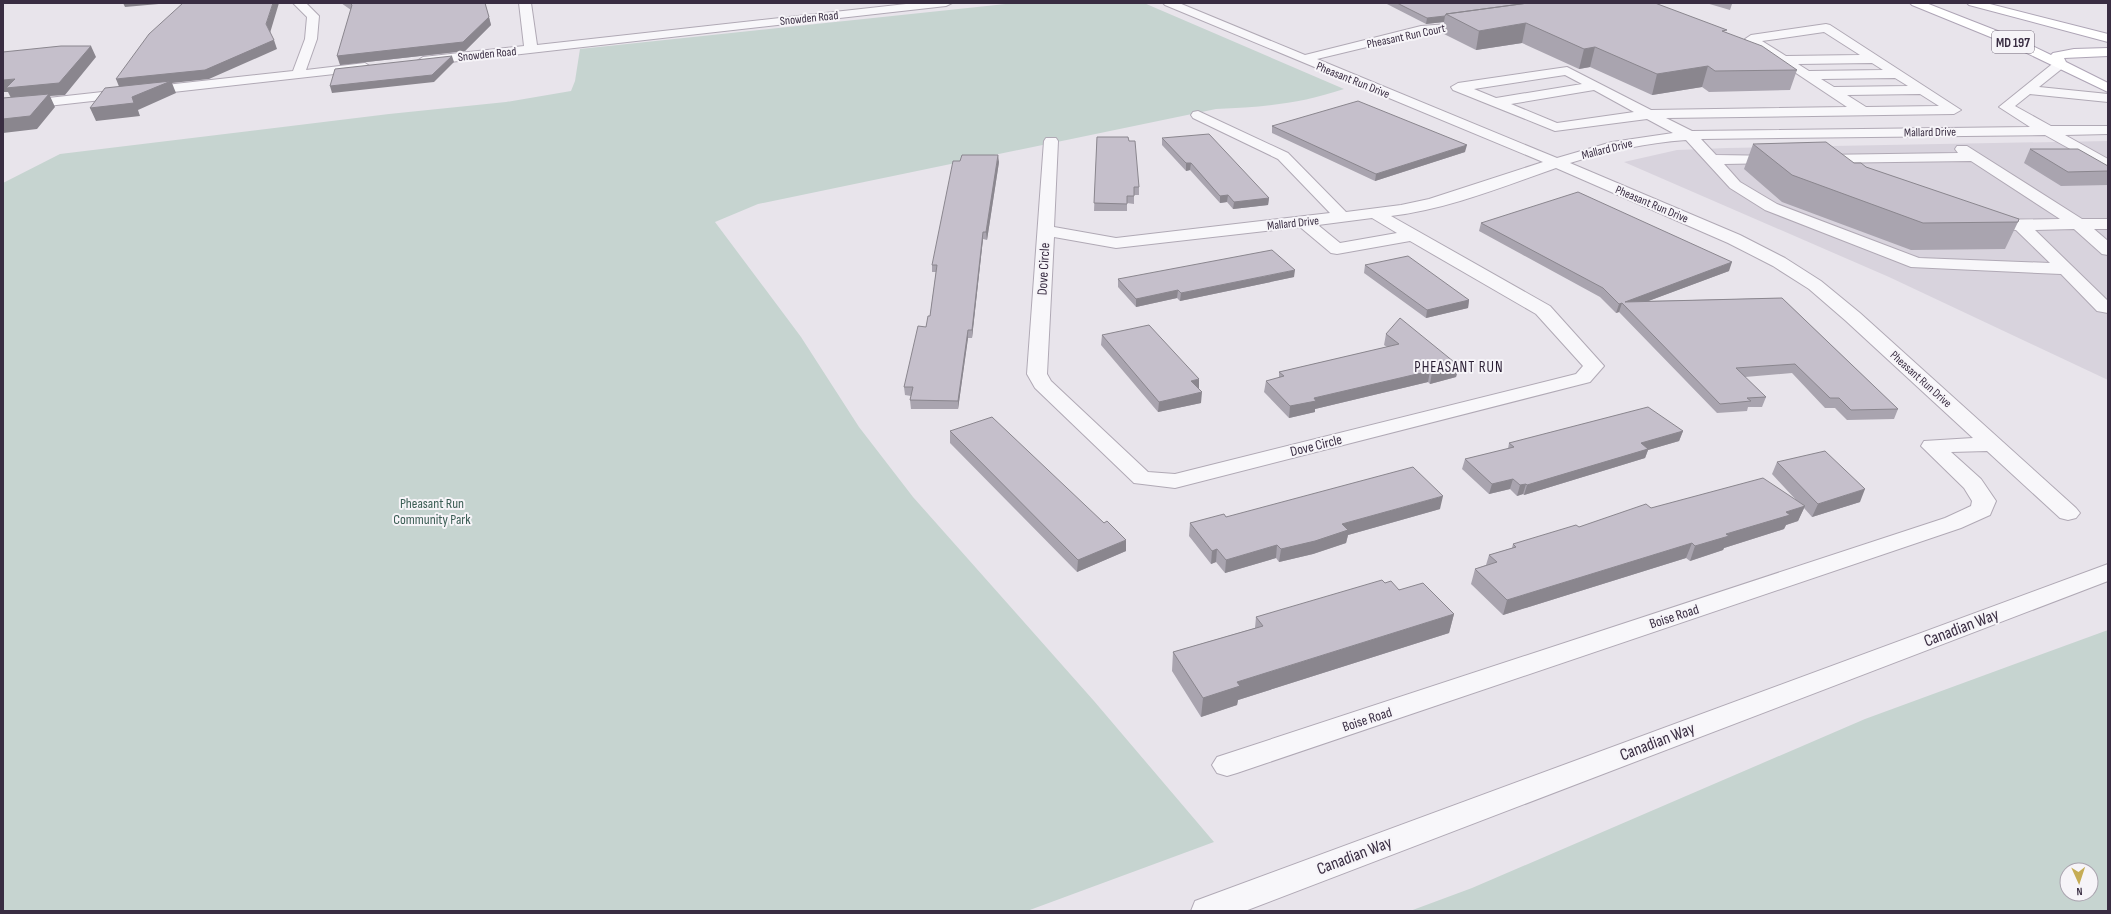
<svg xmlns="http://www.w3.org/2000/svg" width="2111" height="914" viewBox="0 0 2111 914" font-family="'Sofia Sans Condensed',sans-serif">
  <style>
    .built { fill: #d8d3dd }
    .green { fill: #c6d4d0; fill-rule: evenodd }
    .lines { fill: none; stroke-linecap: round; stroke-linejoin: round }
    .minor-casing { stroke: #b0a9b5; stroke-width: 2 }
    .major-casing { stroke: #aea5b6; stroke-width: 2 }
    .minor { fill: #f8f7fa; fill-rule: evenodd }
    .major { fill: #fff; fill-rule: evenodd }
    .wall { fill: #a9a4af }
    .shaded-wall { fill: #8a868e }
    .building { fill: #c5bfcb; stroke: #8a868e }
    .labels { text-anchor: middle; stroke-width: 4; stroke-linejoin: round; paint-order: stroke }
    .far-street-label { font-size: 12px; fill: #392d42; stroke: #f6f4f8 }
    .shield { fill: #f6f4f8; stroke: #726979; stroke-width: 1 }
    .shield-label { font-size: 13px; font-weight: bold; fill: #392d42 }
    .street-label { font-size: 14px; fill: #392d42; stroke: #f6f4f8 }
    .park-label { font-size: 14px; fill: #3b5d54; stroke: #f6f4f8 }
    .neighbourhood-label { font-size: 15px; letter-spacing: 1px; fill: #2b1f34; stroke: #f6f4f8 }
    .near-street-label { font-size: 17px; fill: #392d42; stroke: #f6f4f8 }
  </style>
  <rect width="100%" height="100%" fill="#e8e4eb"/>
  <path class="built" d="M2108,141V380L1889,277L1624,162L1677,150L1727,148Z"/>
  <path class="green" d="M1015,3H1144L1344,89C1299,104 1263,107 1216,109L758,204L715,222L801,337L859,427L913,497L1094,701L1214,842L1027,911H3V183L60,154L389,114L506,102L571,91L575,81L580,49Z
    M2108,630V911H1410L1472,888L1865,719ZM2067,870H2091V894H2067Z"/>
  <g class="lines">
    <g class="minor-casing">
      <path id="minor" d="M293,3H306L319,16L317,39L306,70L365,63L371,67L370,70L3,111V103L293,71L305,39L307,17Z
        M519,3H531L537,45L915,3H952L946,6L423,65L417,61L423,57L524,46Z
        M1163,3H1179L1305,55L1421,26L1476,22L1478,24L1476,26L1472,28L1421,34L1317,59L1557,158L1612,142L1673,133L1647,119L1555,131L1453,90L1451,87L1458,83L1567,67L1651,110L1847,107L1745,39L1751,35L1826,24L1830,25L1961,110L1954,114L1666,118L1692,131L2030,127L1999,107L2056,61H2064L2066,64L2064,67L2039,87L2108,94V102L2030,94L2015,106L2051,126H2108V134L2065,135L2108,159V170L2045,135L1701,139L1716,155L1783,156L1785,159L1783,162L1778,163L1724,164L1740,182L1777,204L1919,258L2050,263L2016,230L1981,228L1979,225L1981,222L1987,220L2060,219L1971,161L1819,163L1814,162L1812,159L1814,156L1819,155L1958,153L1955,149L1957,146H1967L2082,219H2108V229H2094L2108,241V255L2102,254L2074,229L2035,230L2108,301V313L2097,311L2061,274L1911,267L1765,210L1730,188L1686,140C1646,143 1608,151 1570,163L1740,235L1785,258L1821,281L1860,313L2076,508L2080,513L2076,518L2068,520L2060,518L1987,451L1951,452L1981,479L1996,501L1990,515L1961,528L1237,773L1227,776L1217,773L1212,765L1217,757L1945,518L1971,506L1972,501L1964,488L1921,446L1924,441L1973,438L1846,321L1809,289L1773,266L1728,243L1556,168C1502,187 1448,209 1391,216L1550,306L1604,366L1590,382L1175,488L1134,483L1035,388L1027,374L1044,141L1046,138H1056L1058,141L1054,227L1116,238L1330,213L1278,159L1193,118L1191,115L1193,112L1198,111L1288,153L1346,212L1401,205L1429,199L1543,162L1165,5ZM1824,32L1860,55L1786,56L1762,41ZM1872,63L1883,70L1809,71L1798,64ZM1565,75L1582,84L1496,98L1474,89ZM1895,78L1908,86L1834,87L1821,79ZM1594,90L1634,112L1557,123L1511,104ZM1920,94L1939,106L1866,107L1847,95ZM1372,218L1397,233L1340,243L1318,225ZM1300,227L1331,253L1337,254L1410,241L1536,314L1583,366L1576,374L1175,474L1148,472L1051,381L1047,374L1054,237L1116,248Z
        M2108,564V581L1245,911H1191L1195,901Z"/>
    </g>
    <g class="major-casing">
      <path id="major" d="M1910,3H1926L2018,39L2051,55L2053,53L2074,49L2108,48V56L2064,58L2066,62L2108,83V92L2010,45L1912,5Z
        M1967,3H1986L2108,34V42L1969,5Z"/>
    </g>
    <use href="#minor" class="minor"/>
    <use href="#major" class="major"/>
  </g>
  <path class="wall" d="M341,3H485L491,25L465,51L340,65L351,10Z
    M1385,3H1655L1727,33L1797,70L1790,90L1709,92L1702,87L1652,95L1590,67L1579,69L1522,43L1476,50L1442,33L1444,22L1426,24Z
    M1706,3H1730L1732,4L1730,10Z
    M1272,126L1465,152L1375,181L1272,133Z
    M1097,137L1129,141L1139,187V195H1134V204L1127,203V211H1094Z
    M1162,138L1269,198L1268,205L1233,209L1227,202L1220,203L1190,170L1186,171L1162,145Z
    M1753,144L1854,163L1866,167L2018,222L2005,249L1911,250L1782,202L1744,169Z
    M2030,149L2108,166V185L2061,186L2024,163Z
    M999,162L987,240L983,239L972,338H968L958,409H911L910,400L911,396L905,395L904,387L930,316L936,272H932V265Z
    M1481,223L1729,271L1648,301L1782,298L1898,409L1894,419L1847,420L1835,408H1825L1792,373L1745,377L1766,397L1762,407H1748L1747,411L1717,413L1619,312L1616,313L1600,297L1479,231Z
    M1365,265L1469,300L1468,308L1426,318L1364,273Z
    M1294,277L1180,301L1177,298L1136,307L1118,287V279Z
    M1386,334L1459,366L1456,377L1430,384L1428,382L1315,409V412L1289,418L1264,392L1266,381L1279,378V372L1387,347L1384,345Z
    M1102,335L1199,389L1201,403L1158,412L1101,345Z
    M950,431L1126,551L1077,572L950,443Z
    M1683,431L1679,441L1648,450L1645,458L1524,495L1523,494L1517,496L1510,489L1489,494L1462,469L1465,459L1508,449L1509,443Z
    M1777,462L1860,502L1812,517L1804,508L1798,521L1786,525L1784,529L1724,548L1723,550L1690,561L1686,558L1503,615L1471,584L1475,569L1486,565L1489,555L1512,548L1513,544L1579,527L1651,508L1797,501L1772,474Z
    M1440,509L1348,535L1346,543L1313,554L1279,562L1276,558L1225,573L1216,562L1211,564L1189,536L1190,523L1226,517Z
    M1385,583L1454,614L1449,633L1238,700L1237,705L1201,717L1172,671L1173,652L1255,628L1256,617Z"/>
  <path class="shaded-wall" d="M123,3H170L125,7Z
    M273,3H279L270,33L266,24Z
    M1445,16L1444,22L1426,24L1427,18Z
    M489,17L491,25L465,51L340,65L337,56Z
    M1526,23L1522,43L1476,50L1479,31Z
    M274,40L277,49L209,79L172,83L176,93L138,110L140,116L96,121L90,108L120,89L116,79Z
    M91,46L96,57L65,95L50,96L55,107L37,129L3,133V119L12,100L8,92H3V80L15,79Z
    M1595,47L1590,67L1579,69L1584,49Z
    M452,56L454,62L434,82L332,93L330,86Z
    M1708,66L1702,87L1652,95L1657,74Z
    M1467,145L1465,152L1375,181L1376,174Z
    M998,155L999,162L987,240L986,232Z
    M1186,163H1191L1190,170L1186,171Z
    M1228,195L1227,202L1220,203V196Z
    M1269,198L1268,205L1233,209L1234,202Z
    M983,232V239L972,338V330Z
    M1732,262L1729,271L1627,309L1625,302Z
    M1295,270L1294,277L1180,301L1181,293Z
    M1178,290L1177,298L1136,307V299Z
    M1469,300L1468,308L1426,318L1427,310Z
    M1622,303L1619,312L1616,313L1619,304Z
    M968,330V338L958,409V401Z
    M1459,366L1456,377L1430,384L1432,372Z
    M1430,371L1428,382L1315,409V412L1289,418L1290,406L1314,398Z
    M1199,379V389L1191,381Z
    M1202,392L1201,403L1158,412L1159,402Z
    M1683,431L1679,441L1648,450L1645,458L1524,495L1527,485L1641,443Z
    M1513,479L1510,489L1489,494L1492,484Z
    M1526,484L1523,494L1517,496L1520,485Z
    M1865,489L1860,502L1812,517L1818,504Z
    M1443,496L1440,509L1348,535L1346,543L1313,554L1279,562L1281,549L1342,524Z
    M1805,506L1798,521L1786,525L1784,529L1724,548L1723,550L1690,561L1695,546L1786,512Z
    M1126,540V551L1077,572L1078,560Z
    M1692,543L1686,558L1503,615L1507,600Z
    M1277,545L1276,558L1225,573L1226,560Z
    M1217,549L1216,562L1211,564L1212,551Z
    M1454,614L1449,633L1238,700L1237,705L1201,717L1203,698L1237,682Z"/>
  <path class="building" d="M183,3H273L266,24L274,40L205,70L116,79L149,34Z
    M350,3H485L489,17L463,42L337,56L352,5Z
    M1397,3H1528L1446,14L1445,16L1427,18Z
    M1528,3H1655L1727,30L1722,31L1762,46L1797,70L1715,71L1708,66L1657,74L1595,47L1584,49L1526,23L1479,31L1446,14Z
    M61,46H91L59,83L6,88L15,79L3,80V52Z
    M452,56L432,75L330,86L335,69Z
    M171,81L132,97L134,103L90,108L105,88Z
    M49,94L30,116L3,119V98Z
    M1358,101L1467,145L1376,174L1272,126Z
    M1209,134L1269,198L1234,202L1228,195L1220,196L1191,163H1186L1162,138Z
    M1097,137H1128L1129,141H1135L1139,187H1134V196H1127V204L1094,203Z
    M1826,142L1854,163H1861L1866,167L2019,219L2018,222L1923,223L1792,175L1753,144Z
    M2030,149H2078L2108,166V171L2068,172Z
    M962,155H998L986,232H983L972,330H968L958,401L910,400L913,387H904L918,326L926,327L928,316H930L937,265H932L953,161H960Z
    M1578,192L1732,262L1625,302L1782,298L1898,409L1851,410L1839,398H1830L1795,364L1736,368L1766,397L1747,398L1751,401L1720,404L1622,303L1619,304L1603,288L1481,223Z
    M1272,250L1295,270L1181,293L1178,290L1136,299L1118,279Z
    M1408,256L1469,300L1427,310L1365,265Z
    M1400,318L1459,366L1432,372L1430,371L1314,398L1316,401L1290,406L1266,381L1284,376L1279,372L1399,344L1386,334Z
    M1149,325L1199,379L1191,381L1202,392L1159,402L1102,335Z
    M1648,407L1683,431L1641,443L1648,449L1527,485L1526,484L1520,485L1513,479L1492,484L1465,459L1514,447L1509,443Z
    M992,417L1104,523L1107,521L1126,540L1078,560L950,431Z
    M1825,451L1865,489L1818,504L1777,462Z
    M1413,467L1443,496L1342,524L1348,530L1315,541L1281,549L1277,545L1226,560L1217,549L1212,551L1190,523L1224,514L1226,517Z
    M1763,478L1805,506L1786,512L1790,515L1726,534L1729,536L1695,546L1692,543L1507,600L1475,569L1497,562L1489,555L1516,547L1513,544L1576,525L1579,527L1646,504L1651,508Z
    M1382,580L1385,583L1391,581L1399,590L1423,583L1454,614L1237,682L1240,686L1203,698L1173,652L1263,626L1256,617Z"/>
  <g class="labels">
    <g class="far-street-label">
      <text transform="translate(809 18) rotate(-6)" y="4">Snowden Road</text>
      <text transform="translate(1406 36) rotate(-12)" y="4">Pheasant Run Court</text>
      <text transform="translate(487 54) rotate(-6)" y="4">Snowden Road</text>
      <text transform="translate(1353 80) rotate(22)" y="4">Pheasant Run Drive</text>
      <text transform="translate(1930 132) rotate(-1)" y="4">Mallard Drive</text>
      <text transform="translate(1607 149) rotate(-14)" y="4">Mallard Drive</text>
      <text transform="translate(1652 204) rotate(23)" y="4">Pheasant Run Drive</text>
      <text transform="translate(1293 223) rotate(-6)" y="4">Mallard Drive</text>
      <text transform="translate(1921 379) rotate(42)" y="4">Pheasant Run Drive</text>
    </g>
    <rect class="shield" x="1992" y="31" width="42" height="22" rx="3"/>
    <g class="shield-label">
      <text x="2013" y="47">MD 197</text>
    </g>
    <g class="street-label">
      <text transform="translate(1043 269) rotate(-87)" y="5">Dove Circle</text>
      <text transform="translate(1316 445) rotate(-14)" y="5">Dove Circle</text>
      <text transform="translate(1674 616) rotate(-18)" y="5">Boise Road</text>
      <text transform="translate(1367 719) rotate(-18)" y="5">Boise Road</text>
    </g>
    <g class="park-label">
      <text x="432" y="508">Pheasant Run<tspan x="432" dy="16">Community Park</tspan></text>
    </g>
    <g class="neighbourhood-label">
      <text x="1459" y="372">PHEASANT RUN</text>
    </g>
    <g class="near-street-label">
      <text transform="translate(1961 627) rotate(-21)" y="6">Canadian Way</text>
      <text transform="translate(1657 741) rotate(-21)" y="6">Canadian Way</text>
      <text transform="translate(1354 855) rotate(-21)" y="6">Canadian Way</text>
    </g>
  </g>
  <rect width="2111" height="914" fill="none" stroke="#392d42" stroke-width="8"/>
  <g transform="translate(2079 882) rotate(177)"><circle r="19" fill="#f6f4f8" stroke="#aaa4af"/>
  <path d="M0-3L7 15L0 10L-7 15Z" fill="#c5ac55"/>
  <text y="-6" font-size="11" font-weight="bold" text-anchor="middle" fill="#392d42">N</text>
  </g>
</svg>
